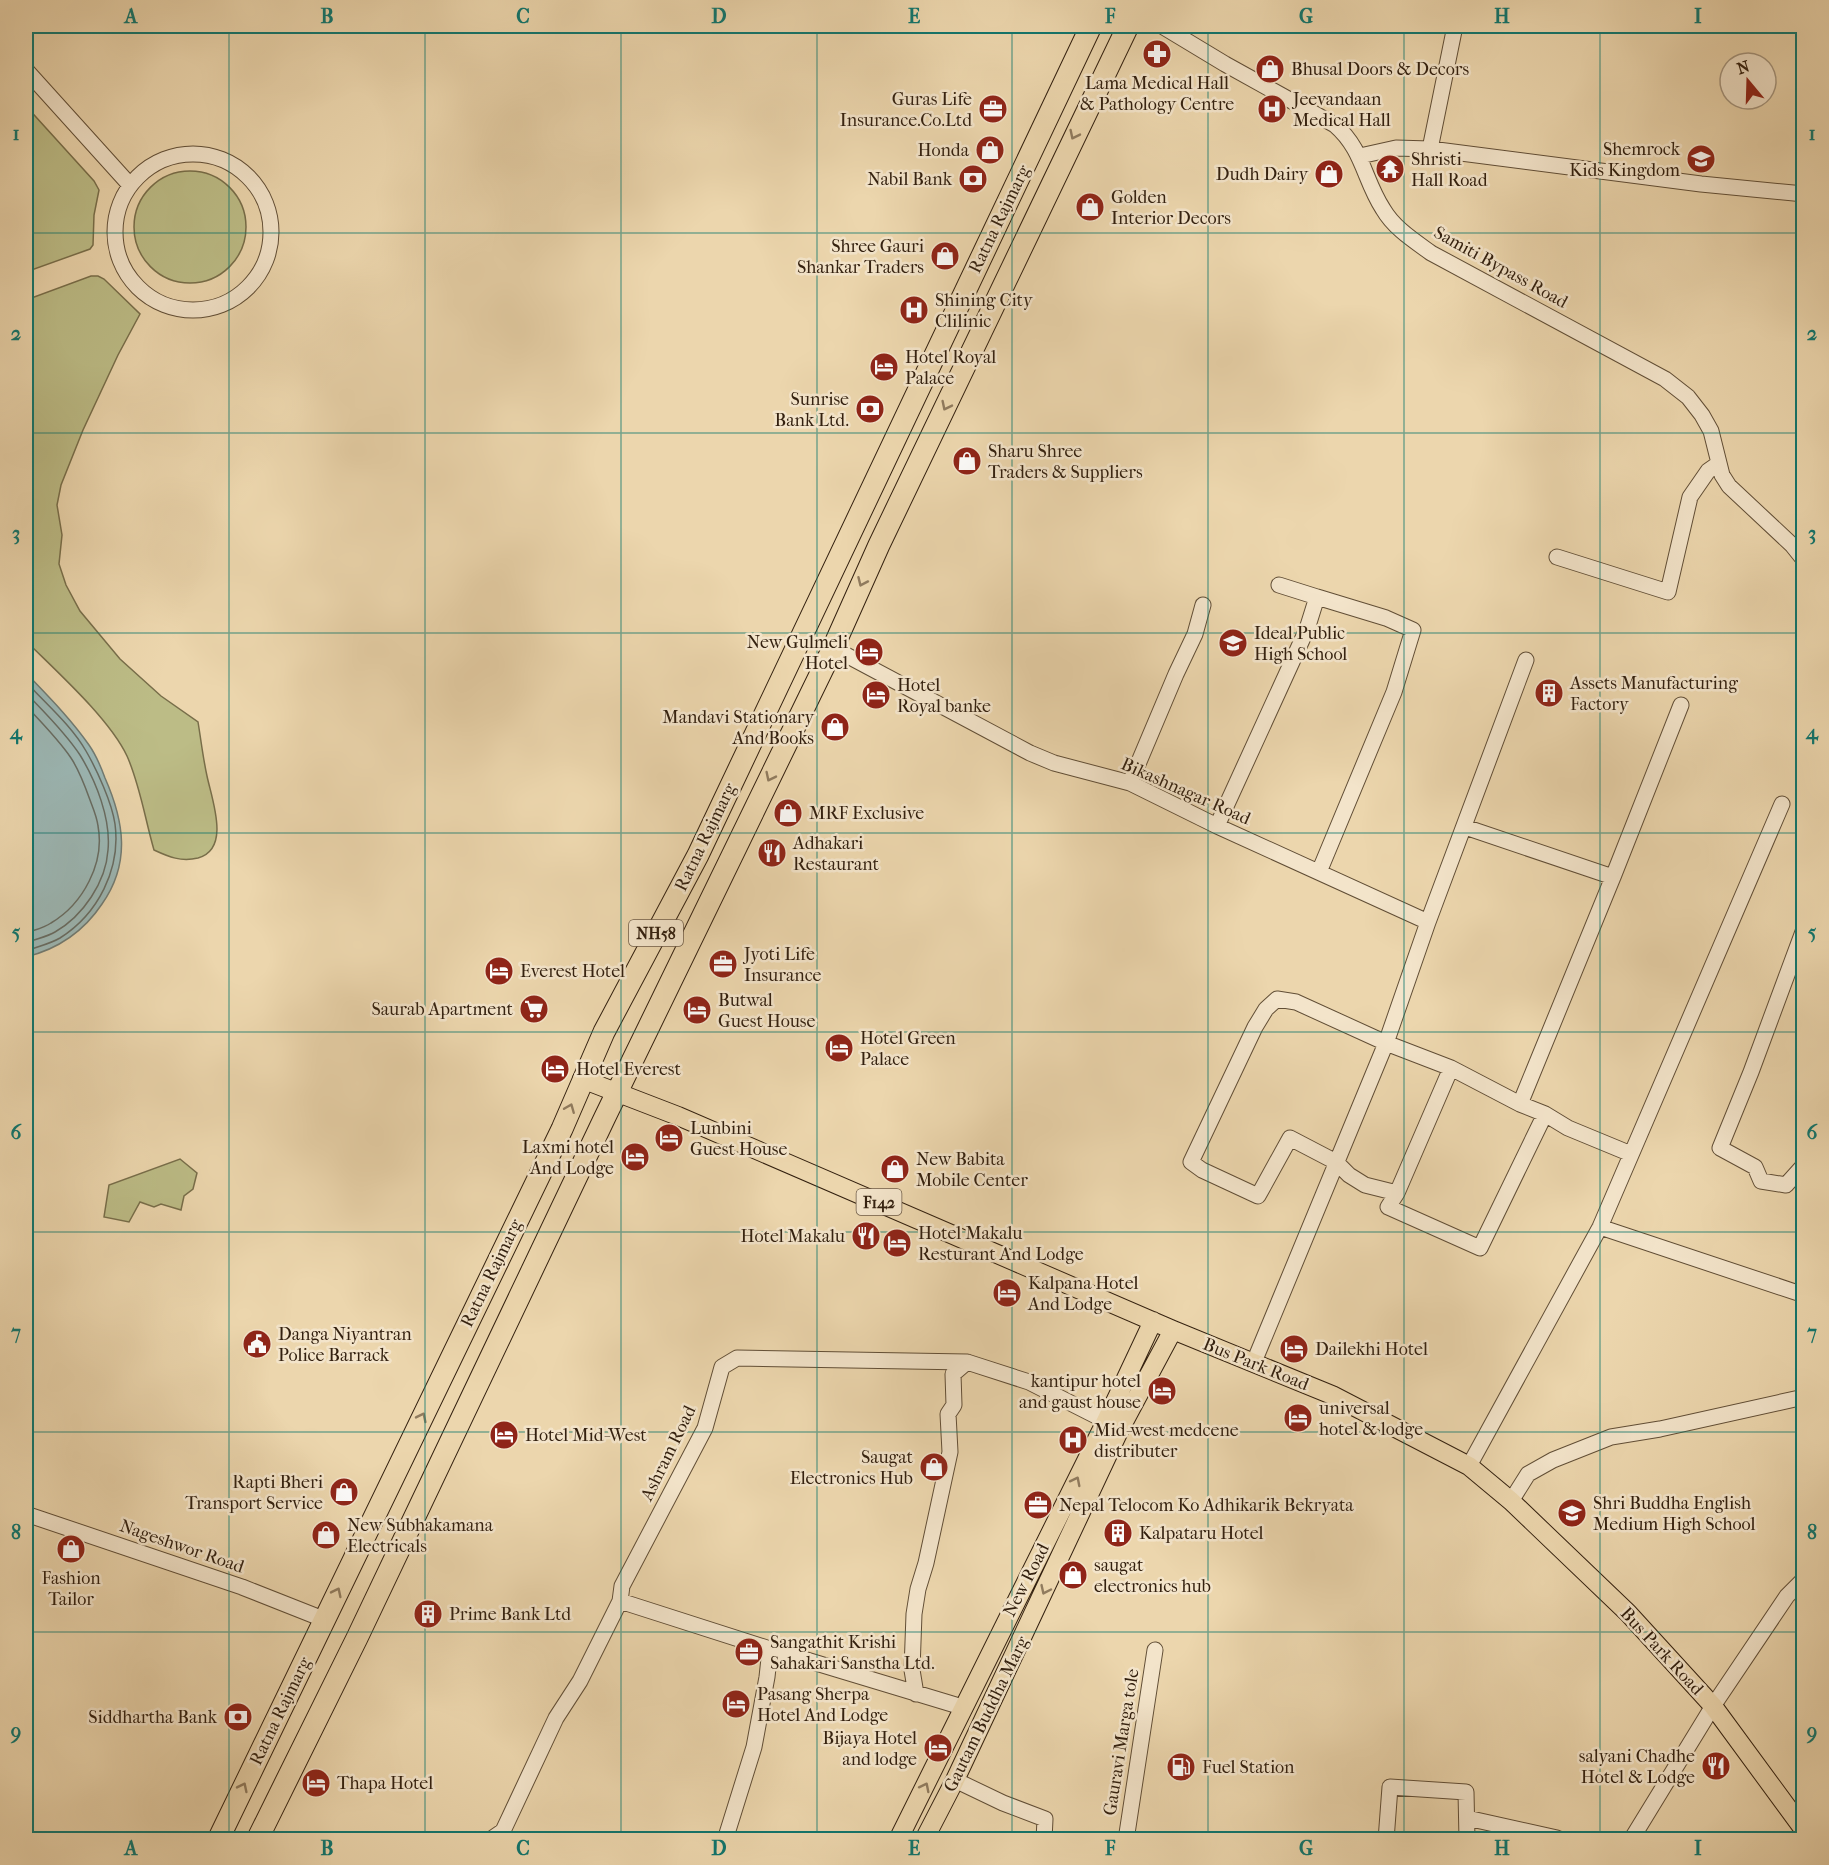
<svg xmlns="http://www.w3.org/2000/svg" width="1829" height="1865" viewBox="0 0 1829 1865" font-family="'IM FELL French Canon',serif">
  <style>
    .green { fill: #bcbc86; stroke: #786e4a; stroke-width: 1.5 }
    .water { fill: #9cb7b4; stroke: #727b72; stroke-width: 1.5 }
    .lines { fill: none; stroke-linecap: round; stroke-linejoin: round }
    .shore { stroke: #686c62; stroke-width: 1.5 }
    .minor-casing { stroke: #614e36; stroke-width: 17 }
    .major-casing { stroke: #33200f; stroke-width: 20 }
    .highway-casing { stroke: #33200f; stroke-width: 23 }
    .minor { stroke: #f3e4ca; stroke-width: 15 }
    .major { stroke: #ecd6ad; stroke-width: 18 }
    .highway { stroke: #ecd6ad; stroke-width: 21 }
    .oneway { stroke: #907b5e }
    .grid { fill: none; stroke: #0f766e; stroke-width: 1.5; stroke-opacity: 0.55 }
    .labels { text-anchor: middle; stroke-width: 5; stroke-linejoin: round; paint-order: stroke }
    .shield { fill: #f3e4ca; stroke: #6d5b47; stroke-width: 1.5 }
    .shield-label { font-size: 16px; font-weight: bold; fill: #33200f }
    .poi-label { font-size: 18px; fill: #33200f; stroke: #f3e4ca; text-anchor: start }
    .street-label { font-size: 18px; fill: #33200f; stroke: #f3e4ca }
    .neatline { fill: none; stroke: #0f766e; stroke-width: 2 }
    .grid-label { font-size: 20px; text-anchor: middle; font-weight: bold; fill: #0f766e }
  </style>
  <rect width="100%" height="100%" fill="#ecd6ad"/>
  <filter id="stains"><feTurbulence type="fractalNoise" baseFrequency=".00333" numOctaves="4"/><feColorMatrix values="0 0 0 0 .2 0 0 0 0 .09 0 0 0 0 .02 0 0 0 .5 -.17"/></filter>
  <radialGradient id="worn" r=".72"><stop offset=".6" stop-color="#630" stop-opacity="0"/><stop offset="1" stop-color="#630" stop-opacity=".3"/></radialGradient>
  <path class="green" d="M26,106L94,181L99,190L94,215L93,245L90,249L26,272Z
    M134 227a56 56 0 1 1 112 0a56 56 0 1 1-112 0Z
    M91,276H98L104,279L140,314L118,355L83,430L61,485L57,505L62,535L59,564L66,585L80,611L120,659L161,696L198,722C201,740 203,758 207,776C212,800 231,849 198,858C181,862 169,857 154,850C145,819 140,785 127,756C109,718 55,670 26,641V300Z
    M180,1159L197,1173L193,1189L184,1196L181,1210L161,1204L154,1207L140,1202L129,1222L104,1217L109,1185Z"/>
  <path class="water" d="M26,673C48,696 71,719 89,745C96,755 101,767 105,778C124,821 131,863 102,904C84,931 58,949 26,957Z"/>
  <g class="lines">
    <path class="shore" d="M26,682C46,704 71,725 86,751C97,770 112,803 115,824C121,869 98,914 60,938C50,944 36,947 26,951
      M26,693C44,712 65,732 80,755C96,781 111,819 108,850C106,882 83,916 55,932C47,937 35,939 26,943
      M26,706C41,722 58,739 71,758C79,770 85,786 90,800C93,808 97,817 98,826C105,863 83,904 51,923C44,928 34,930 26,933"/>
    <g class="minor-casing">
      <path id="minor" d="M1162,26L1225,64L1335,125C1363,149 1364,180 1383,209C1394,228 1413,240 1431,253L1665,379L1688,397L1702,415L1711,431L1722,475L1729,486L1792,545L1804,560
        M26,70L129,184
        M1430,149L1455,26
        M115 232a78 78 0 1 1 156 0a78 78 0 1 1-156 0Z
        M1360,156L1396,148L1430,149L1701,184L1804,194
        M1557,557L1668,592L1690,497L1708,471L1718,464
        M1279,585L1317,597
        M833,648L1030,753L1054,763L1130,783L1217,826L1428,922
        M1130,783L1176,674L1195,634L1203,605
        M1217,826L1307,629L1317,597L1386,618L1413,630L1394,692L1319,872
        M1465,827L1613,877L1520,1104L1451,1068L1386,1043L1296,1002L1277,999L1266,1009L1255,1027L1191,1162L1202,1170L1258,1196L1290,1138L1336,1162L1349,1175L1365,1185L1397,1193L1388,1207L1480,1248L1545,1114
        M1613,877L1681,705
        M1804,929L1751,1072L1720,1148L1755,1167L1761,1181L1786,1185L1804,1165
        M1520,1104L1545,1114L1568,1128L1631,1154
        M1397,1193L1451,1068
        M1600,1227L1801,1294L1804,1288
        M1254,1362L1386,1043L1428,922L1526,660
        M1469,1466L1600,1227L1782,804
        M1511,1501L1528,1474L1553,1460L1611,1437L1660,1429L1804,1397
        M26,1514L242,1587L323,1619
        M620,1601L770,1649
        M916,1694L912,1670L914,1614L918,1589L926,1563L950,1452L948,1414L954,1405L953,1374L967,1362
        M955,1780L1003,1803L1045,1819L1044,1840
        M1467,1818L1557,1838
        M490,1840L503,1831L556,1718L580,1681L620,1601L622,1586L705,1428L722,1367L737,1358L967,1362L1029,1382L1106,1421
        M725,1840L754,1747L767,1677L770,1649L962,1707
        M1126,1840L1155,1650
        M1386,1840L1390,1787L1466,1792L1467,1840
        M1631,1840L1713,1706L1787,1596L1804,1579"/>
    </g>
    <g class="major-casing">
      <path id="major" d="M582,1079L678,1116L1173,1330L1332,1395L1469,1466L1511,1501L1628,1613L1713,1706L1804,1830
        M898,1840L1106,1421L1153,1321
        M924,1840L955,1780L1119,1431L1173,1330"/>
    </g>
    <g class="highway-casing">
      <path id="highway" d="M218,1840L562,1129L604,1032L698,855L1091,26
        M257,1840L357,1638L605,1117L833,648L879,545L1128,26"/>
    </g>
    <use href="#minor" class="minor"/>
    <use href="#major" class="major"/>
    <use href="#highway" class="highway"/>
  </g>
  <defs><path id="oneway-chevron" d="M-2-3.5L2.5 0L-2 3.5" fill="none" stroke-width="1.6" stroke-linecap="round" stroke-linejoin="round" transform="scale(1.5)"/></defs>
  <g class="oneway">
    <use href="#oneway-chevron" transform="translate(1074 135) rotate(116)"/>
    <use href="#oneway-chevron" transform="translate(946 406) rotate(116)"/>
    <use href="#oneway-chevron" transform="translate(862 582) rotate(114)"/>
    <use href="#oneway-chevron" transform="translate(770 777) rotate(116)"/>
    <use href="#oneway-chevron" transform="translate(570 1108) rotate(-68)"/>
    <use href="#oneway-chevron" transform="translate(422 1417) rotate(-64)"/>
    <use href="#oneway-chevron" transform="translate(1076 1481) rotate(-63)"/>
    <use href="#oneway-chevron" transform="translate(1045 1590) rotate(115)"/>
    <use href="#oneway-chevron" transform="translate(337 1592) rotate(-64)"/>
    <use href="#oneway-chevron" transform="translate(243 1787) rotate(-64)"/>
    <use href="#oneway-chevron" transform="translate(925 1787) rotate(-63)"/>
  </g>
  <path class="grid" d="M229,26V1840M425,26V1840M621,26V1840M817,26V1840M1012,26V1840M1208,26V1840M1404,26V1840M1600,26V1840M26,233H1804M26,433H1804M26,633H1804M26,833H1804M26,1032H1804M26,1232H1804M26,1432H1804M26,1632H1804"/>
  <defs>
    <g id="pharmacy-disc" transform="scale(1.5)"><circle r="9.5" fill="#8f2418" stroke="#f3e4ca"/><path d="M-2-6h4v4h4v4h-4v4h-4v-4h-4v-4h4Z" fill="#fff"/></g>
    <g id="shop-disc" transform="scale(1.5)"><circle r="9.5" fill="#8f2418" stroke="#f3e4ca"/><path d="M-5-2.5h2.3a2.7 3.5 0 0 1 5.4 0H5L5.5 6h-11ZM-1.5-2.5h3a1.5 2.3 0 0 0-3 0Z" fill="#fff"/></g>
    <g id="office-disc" transform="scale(1.5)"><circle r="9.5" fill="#8f2418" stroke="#f3e4ca"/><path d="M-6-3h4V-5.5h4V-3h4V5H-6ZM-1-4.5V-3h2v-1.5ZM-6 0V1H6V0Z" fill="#fff"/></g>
    <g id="hospital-disc" transform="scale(1.5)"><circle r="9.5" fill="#8f2418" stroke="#f3e4ca"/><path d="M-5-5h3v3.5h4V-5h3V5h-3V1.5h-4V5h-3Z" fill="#fff"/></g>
    <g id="school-disc" transform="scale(1.5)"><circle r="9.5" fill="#8f2418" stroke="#f3e4ca"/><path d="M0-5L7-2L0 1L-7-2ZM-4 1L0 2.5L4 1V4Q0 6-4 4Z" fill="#fff"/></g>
    <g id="temple-disc" transform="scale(1.5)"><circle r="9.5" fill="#8f2418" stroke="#f3e4ca"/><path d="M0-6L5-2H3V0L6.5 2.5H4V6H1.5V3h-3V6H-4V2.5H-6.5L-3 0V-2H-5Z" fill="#fff"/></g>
    <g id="bank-disc" transform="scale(1.5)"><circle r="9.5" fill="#8f2418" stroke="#f3e4ca"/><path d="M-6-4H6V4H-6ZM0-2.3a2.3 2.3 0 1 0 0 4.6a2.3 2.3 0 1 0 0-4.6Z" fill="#fff"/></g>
    <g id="hotel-disc" transform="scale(1.5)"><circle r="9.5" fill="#8f2418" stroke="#f3e4ca"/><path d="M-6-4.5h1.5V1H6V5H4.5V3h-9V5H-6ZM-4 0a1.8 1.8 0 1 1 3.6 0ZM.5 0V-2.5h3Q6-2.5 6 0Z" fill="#fff"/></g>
    <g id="building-disc" transform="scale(1.5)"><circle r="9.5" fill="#8f2418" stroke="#f3e4ca"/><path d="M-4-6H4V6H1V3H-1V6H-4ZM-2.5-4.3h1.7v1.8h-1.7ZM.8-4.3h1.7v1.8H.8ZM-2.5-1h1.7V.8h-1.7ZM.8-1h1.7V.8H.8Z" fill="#fff"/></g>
    <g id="restaurant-disc" transform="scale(1.5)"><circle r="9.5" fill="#8f2418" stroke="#f3e4ca"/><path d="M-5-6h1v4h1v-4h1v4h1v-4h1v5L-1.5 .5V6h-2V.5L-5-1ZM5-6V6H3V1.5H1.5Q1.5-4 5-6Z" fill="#fff"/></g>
    <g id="supermarket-disc" transform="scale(1.5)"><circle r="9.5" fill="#8f2418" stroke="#f3e4ca"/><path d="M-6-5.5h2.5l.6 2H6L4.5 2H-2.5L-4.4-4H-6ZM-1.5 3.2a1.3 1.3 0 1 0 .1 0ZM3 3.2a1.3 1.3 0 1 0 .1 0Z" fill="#fff"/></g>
    <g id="civic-disc" transform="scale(1.5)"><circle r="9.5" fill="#8f2418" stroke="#f3e4ca"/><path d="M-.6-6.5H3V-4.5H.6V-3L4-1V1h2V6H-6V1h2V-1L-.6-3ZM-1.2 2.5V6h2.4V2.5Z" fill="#fff"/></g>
    <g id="fuel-disc" transform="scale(1.5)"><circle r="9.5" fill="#8f2418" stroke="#f3e4ca"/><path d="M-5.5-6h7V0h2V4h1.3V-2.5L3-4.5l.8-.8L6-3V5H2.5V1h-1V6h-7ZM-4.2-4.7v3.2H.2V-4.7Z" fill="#fff"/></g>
  </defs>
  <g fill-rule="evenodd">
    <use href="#pharmacy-disc" x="1157" y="54"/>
    <use href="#shop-disc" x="1270" y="69"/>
    <use href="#office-disc" x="993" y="109"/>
    <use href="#hospital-disc" x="1272" y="109"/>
    <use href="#shop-disc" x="990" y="150"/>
    <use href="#school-disc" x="1701" y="159"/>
    <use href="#temple-disc" x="1390" y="169"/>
    <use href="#shop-disc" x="1329" y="174"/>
    <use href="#bank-disc" x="973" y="179"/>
    <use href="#shop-disc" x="1090" y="207"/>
    <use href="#shop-disc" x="945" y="256"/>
    <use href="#hospital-disc" x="914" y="310"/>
    <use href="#hotel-disc" x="884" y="367"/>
    <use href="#bank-disc" x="870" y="409"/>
    <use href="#shop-disc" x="967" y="461"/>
    <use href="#school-disc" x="1233" y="643"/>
    <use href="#hotel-disc" x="869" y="652"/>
    <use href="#building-disc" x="1549" y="693"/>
    <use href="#hotel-disc" x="876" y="695"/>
    <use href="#shop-disc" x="835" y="727"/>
    <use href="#shop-disc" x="788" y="813"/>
    <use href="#restaurant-disc" x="772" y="853"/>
    <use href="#office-disc" x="723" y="964"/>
    <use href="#hotel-disc" x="499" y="971"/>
    <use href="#supermarket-disc" x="534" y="1009"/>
    <use href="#hotel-disc" x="697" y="1010"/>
    <use href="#hotel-disc" x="839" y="1048"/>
    <use href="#hotel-disc" x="555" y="1069"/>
    <use href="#hotel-disc" x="669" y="1138"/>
    <use href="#hotel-disc" x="635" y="1157"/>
    <use href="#shop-disc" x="895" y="1169"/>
    <use href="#restaurant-disc" x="866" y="1236"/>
    <use href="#hotel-disc" x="897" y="1243"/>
    <use href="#hotel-disc" x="1007" y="1293"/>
    <use href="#civic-disc" x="257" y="1344"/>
    <use href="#hotel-disc" x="1294" y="1349"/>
    <use href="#hotel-disc" x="1162" y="1391"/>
    <use href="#hotel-disc" x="1298" y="1418"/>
    <use href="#hotel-disc" x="504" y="1435"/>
    <use href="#hospital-disc" x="1073" y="1440"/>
    <use href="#shop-disc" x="934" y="1467"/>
    <use href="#shop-disc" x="344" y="1492"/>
    <use href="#office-disc" x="1038" y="1505"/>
    <use href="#school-disc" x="1572" y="1513"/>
    <use href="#building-disc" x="1118" y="1533"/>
    <use href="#shop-disc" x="326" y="1535"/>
    <use href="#shop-disc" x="71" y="1549"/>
    <use href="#shop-disc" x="1073" y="1575"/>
    <use href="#building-disc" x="428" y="1614"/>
    <use href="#office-disc" x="749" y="1652"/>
    <use href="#hotel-disc" x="736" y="1704"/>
    <use href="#bank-disc" x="238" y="1717"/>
    <use href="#hotel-disc" x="938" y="1748"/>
    <use href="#restaurant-disc" x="1716" y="1766"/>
    <use href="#fuel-disc" x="1181" y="1767"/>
    <use href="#hotel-disc" x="316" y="1783"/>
  </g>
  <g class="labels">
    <g class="shield">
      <rect x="629" y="920" width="54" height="26" rx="4.5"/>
      <rect x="856.5" y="1189" width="45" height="26" rx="4.5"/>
    </g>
    <g class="shield-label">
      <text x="656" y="939">NH58</text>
      <text x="879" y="1208">F142</text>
    </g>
    <g class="poi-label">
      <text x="1291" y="75">Bhusal Doors &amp; Decors</text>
      <text x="1157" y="89" text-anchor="middle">Lama Medical Hall<tspan x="1157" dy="21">&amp; Pathology Centre</tspan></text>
      <text x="972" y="105" text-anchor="end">Guras Life<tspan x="972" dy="21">Insurance.Co.Ltd</tspan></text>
      <text x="1293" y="105">Jeevandaan<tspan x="1293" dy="21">Medical Hall</tspan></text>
      <text x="1680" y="155" text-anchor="end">Shemrock<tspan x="1680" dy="21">Kids Kingdom</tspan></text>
      <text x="969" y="156" text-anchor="end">Honda</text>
      <text x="1411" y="165">Shristi<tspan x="1411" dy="21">Hall Road</tspan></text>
      <text x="1308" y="180" text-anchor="end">Dudh Dairy</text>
      <text x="952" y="185" text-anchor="end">Nabil Bank</text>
      <text x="1111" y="203">Golden<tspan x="1111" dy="21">Interior Decors</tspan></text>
      <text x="924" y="252" text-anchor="end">Shree Gauri<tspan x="924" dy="21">Shankar Traders</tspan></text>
      <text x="935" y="306">Shining City<tspan x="935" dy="21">Clilinic</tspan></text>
      <text x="905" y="363">Hotel Royal<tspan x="905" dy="21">Palace</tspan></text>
      <text x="849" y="405" text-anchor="end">Sunrise<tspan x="849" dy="21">Bank Ltd.</tspan></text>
      <text x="988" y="457">Sharu Shree<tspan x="988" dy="21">Traders &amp; Suppliers</tspan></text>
      <text x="1254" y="639">Ideal Public<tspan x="1254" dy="21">High School</tspan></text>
      <text x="848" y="648" text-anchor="end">New Gulmeli<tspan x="848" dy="21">Hotel</tspan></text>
      <text x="1570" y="689">Assets Manufacturing<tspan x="1570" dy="21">Factory</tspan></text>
      <text x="897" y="691">Hotel<tspan x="897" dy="21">Royal banke</tspan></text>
      <text x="814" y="723" text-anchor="end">Mandavi Stationary<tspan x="814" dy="21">And Books</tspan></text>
      <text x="809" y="819">MRF Exclusive</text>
      <text x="793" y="849">Adhakari<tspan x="793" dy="21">Restaurant</tspan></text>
      <text x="744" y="960">Jyoti Life<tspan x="744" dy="21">Insurance</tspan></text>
      <text x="520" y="977">Everest Hotel</text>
      <text x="718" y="1006">Butwal<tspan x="718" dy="21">Guest House</tspan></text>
      <text x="513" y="1015" text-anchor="end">Saurab Apartment</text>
      <text x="860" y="1044">Hotel Green<tspan x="860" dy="21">Palace</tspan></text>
      <text x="576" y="1075">Hotel Everest</text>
      <text x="690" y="1134">Lunbini<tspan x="690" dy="21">Guest House</tspan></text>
      <text x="614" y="1153" text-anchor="end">Laxmi hotel<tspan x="614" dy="21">And Lodge</tspan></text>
      <text x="916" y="1165">New Babita<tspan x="916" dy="21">Mobile Center</tspan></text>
      <text x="918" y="1239">Hotel Makalu<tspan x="918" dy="21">Resturant And Lodge</tspan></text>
      <text x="845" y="1242" text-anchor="end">Hotel Makalu</text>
      <text x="1028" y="1289">Kalpana Hotel<tspan x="1028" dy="21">And Lodge</tspan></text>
      <text x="278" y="1340">Danga Niyantran<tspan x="278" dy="21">Police Barrack</tspan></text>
      <text x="1315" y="1355">Dailekhi Hotel</text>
      <text x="1141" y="1387" text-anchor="end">kantipur hotel<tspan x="1141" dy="21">and gaust house</tspan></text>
      <text x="1319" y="1414">universal<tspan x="1319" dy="21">hotel &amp; lodge</tspan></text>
      <text x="1094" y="1436">Mid-west medcene<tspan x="1094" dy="21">distributer</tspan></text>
      <text x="525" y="1441">Hotel Mid-West</text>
      <text x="913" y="1463" text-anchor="end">Saugat<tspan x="913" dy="21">Electronics Hub</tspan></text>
      <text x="323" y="1488" text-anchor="end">Rapti Bheri<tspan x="323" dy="21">Transport Service</tspan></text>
      <text x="1593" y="1509">Shri Buddha English<tspan x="1593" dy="21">Medium High School</tspan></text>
      <text x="1059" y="1511">Nepal Telocom Ko Adhikarik Bekryata</text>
      <text x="347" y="1531">New Subhakamana<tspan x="347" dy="21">Electricals</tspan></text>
      <text x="1139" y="1539">Kalpataru Hotel</text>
      <text x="1094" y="1571">saugat<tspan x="1094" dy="21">electronics hub</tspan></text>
      <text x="71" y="1584" text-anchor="middle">Fashion<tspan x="71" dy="21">Tailor</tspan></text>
      <text x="449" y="1620">Prime Bank Ltd</text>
      <text x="770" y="1648">Sangathit Krishi<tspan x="770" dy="21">Sahakari Sanstha Ltd.</tspan></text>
      <text x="757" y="1700">Pasang Sherpa<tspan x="757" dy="21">Hotel And Lodge</tspan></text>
      <text x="217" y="1723" text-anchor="end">Siddhartha Bank</text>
      <text x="917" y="1744" text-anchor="end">Bijaya Hotel<tspan x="917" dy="21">and lodge</tspan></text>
      <text x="1695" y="1762" text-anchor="end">salyani Chadhe<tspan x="1695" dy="21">Hotel &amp; Lodge</tspan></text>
      <text x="1202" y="1773">Fuel Station</text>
      <text x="337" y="1789">Thapa Hotel</text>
    </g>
    <g class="street-label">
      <text transform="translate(999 219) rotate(-64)" y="6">Ratna Rajmarg</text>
      <text transform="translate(1501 267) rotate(29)" y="6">Samiti Bypass Road</text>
      <text transform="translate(1186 791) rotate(24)" y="6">Bikashnagar Road</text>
      <text transform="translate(705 837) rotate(-64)" y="6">Ratna Rajmarg</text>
      <text transform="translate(491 1273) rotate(-64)" y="6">Ratna Rajmarg</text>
      <text transform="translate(1256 1364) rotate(22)" y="6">Bus Park Road</text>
      <text transform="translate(668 1453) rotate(-64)" y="6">Ashram Road</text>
      <text transform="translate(182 1546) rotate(19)" y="6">Nageshwor Road</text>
      <text transform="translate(1026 1580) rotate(-63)" y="6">New Road</text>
      <text transform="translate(1662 1651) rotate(47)" y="6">Bus Park Road</text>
      <text transform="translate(280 1711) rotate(-64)" y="6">Ratna Rajmarg</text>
      <text transform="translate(986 1714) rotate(-64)" y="6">Gautam Buddha Marg</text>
      <text transform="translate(1121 1742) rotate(-81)" y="6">Gauravi Marga tole</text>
    </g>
  </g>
  <rect width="1829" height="1865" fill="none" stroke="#ecd6ad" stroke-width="66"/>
  <g transform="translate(1748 81) rotate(341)"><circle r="28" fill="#f3e4ca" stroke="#a6967f" stroke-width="1.5"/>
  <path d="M0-4.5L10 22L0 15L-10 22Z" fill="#8f2418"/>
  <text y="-9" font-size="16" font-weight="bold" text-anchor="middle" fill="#33200f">N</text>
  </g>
  <rect x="33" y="33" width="1763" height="1799" class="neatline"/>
  <g class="grid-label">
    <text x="131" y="23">A</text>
    <text x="327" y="23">B</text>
    <text x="523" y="23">C</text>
    <text x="719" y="23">D</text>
    <text x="914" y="23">E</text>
    <text x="1110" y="23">F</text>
    <text x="1306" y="23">G</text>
    <text x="1502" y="23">H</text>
    <text x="1698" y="23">I</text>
    <text x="16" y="140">1</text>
    <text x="1812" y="140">1</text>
    <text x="16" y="340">2</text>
    <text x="1812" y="340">2</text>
    <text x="16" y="540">3</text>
    <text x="1812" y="540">3</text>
    <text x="16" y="739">4</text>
    <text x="1812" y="739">4</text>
    <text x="16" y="939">5</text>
    <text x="1812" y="939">5</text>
    <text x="16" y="1139">6</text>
    <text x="1812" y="1139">6</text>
    <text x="16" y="1339">7</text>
    <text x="1812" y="1339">7</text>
    <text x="16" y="1539">8</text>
    <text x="1812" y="1539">8</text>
    <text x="16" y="1739">9</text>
    <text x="1812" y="1739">9</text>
    <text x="131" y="1855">A</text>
    <text x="327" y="1855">B</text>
    <text x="523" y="1855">C</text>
    <text x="719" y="1855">D</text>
    <text x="914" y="1855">E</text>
    <text x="1110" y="1855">F</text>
    <text x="1306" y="1855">G</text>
    <text x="1502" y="1855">H</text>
    <text x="1698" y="1855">I</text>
  </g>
  <rect width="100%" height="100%" filter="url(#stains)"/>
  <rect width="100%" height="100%" fill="url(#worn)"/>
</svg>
